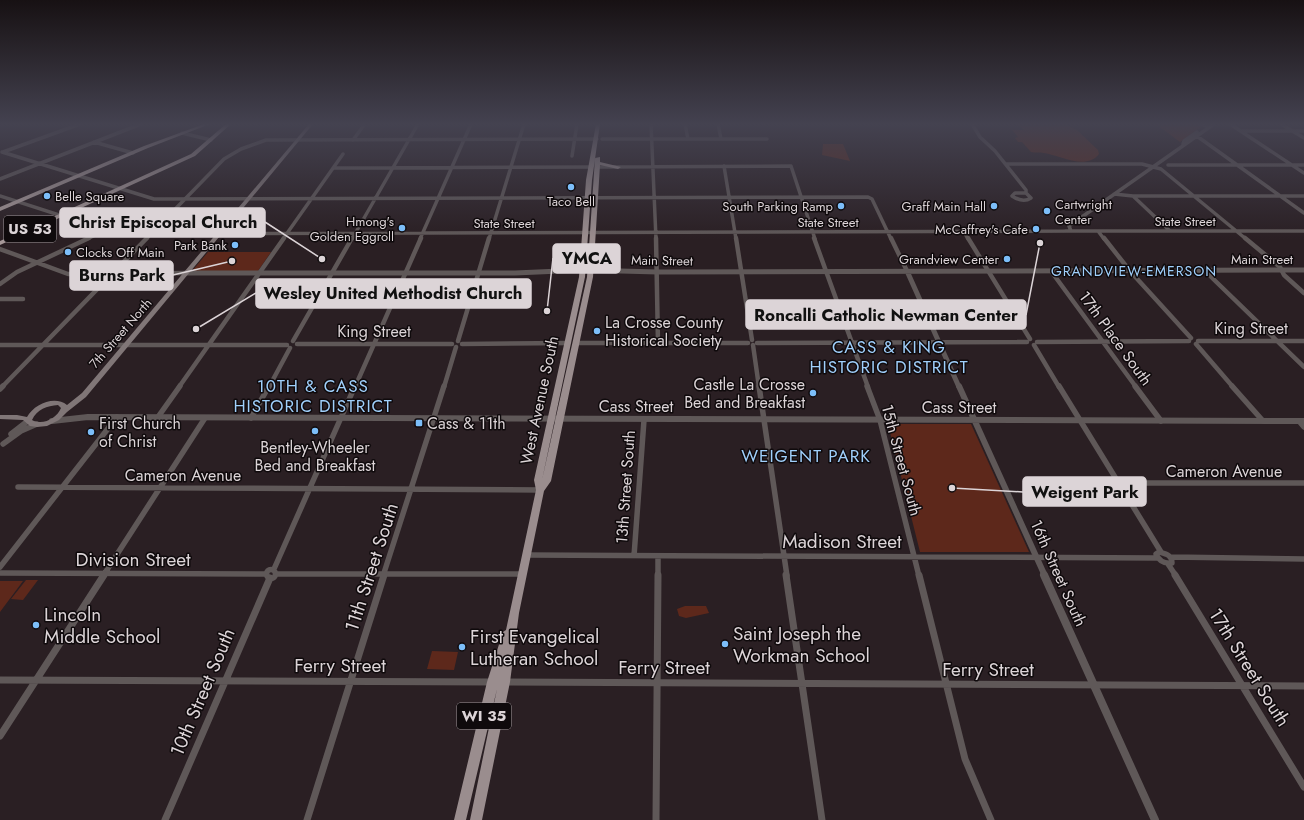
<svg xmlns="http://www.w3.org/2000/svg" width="1304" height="820" viewBox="0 0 1304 820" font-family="Jost,sans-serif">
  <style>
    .green { fill: #5d281b }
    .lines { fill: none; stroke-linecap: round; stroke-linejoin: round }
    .minor-far3 { stroke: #5f5858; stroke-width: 3.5 }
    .minor-far2 { stroke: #5f5858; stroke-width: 4.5 }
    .minor-far1 { stroke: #5f5858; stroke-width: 5.5 }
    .minor { stroke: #5f5858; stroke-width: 7 }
    .tertiary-far2 { stroke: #5f5858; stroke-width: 5 }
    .tertiary-far1 { stroke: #5f5858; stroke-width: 6 }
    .tertiary { stroke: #5f5858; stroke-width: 8 }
    .secondary { fill: #807677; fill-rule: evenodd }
    .primary { fill: #9a8d8e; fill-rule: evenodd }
    .trunk { fill: #a69898; fill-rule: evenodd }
    .poi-dot { fill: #7cbef9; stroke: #0f0a0c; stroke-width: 1.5 }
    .labels { text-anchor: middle; stroke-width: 3; stroke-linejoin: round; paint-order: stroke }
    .far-poi-label { font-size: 13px; fill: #dcd4d7; stroke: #0f0a0c; text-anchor: end }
    .far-street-label { font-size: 13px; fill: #dcd4d7; stroke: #0f0a0c }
    .far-neighbourhood-label { font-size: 14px; letter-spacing: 1px; fill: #a0d0fc; stroke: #0f0a0c }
    .shield { fill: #0f0a0c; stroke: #9e979a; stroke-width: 1 }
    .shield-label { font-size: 15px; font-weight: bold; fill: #dcd4d7 }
    .poi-label { font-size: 16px; fill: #dcd4d7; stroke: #0f0a0c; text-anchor: start }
    .street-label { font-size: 16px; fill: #dcd4d7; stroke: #0f0a0c }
    .neighbourhood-label { font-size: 17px; letter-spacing: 1px; fill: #a0d0fc; stroke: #0f0a0c }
    .near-street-label { font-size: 19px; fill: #dcd4d7; stroke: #0f0a0c }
    .near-poi-label { font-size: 19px; fill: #dcd4d7; stroke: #0f0a0c; text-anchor: start }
    .leader { fill: none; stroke: #dcd4d7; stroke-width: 1.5 }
    .callout-dot { fill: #dcd4d7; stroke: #0f0a0c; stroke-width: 1.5 }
    .callout { fill: #dcd4d7; stroke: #dcd4d7; stroke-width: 1.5 }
    .callout-label { font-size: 17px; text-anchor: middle; font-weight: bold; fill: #111 }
  </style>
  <rect width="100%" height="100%" fill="#2a1f23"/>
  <path class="green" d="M1018,124H1065L1077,130L1098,150L1099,154C1086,171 1059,155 1044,153C1040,152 1035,153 1031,152L1022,142H1018L1015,138L1018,137L1012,130H1024Z
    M1156,124H1196L1202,126L1180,142Z
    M823,144H843L850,161L822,155Z
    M208,252H271L258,271H192Z
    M888,424H971L1029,552H920Z
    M26,580H38L23,600L11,599Z
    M0,581H23L0,612Z
    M685,606H706L709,613L686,618L679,616L677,609Z
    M432,651L458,652L454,670L427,669Z"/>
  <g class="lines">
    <path class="minor-far3" d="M651,124L656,239
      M685,124L688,139
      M718,124L721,139
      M972,124L980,137L995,151L1026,190V193
      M1201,124L1210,127
      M1230,124L1304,173
      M1281,124L1304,138
      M1242,131H1304
      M359,132L353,140L364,125
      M182,133L211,140
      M1194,134L1304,213
      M602,139H767
      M94,142L133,153
      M1183,144L1184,141L1197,132
      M2,152L154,199L868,197L872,199L891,239
      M3,152L80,124
      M572,156L577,124
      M1006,164H1142L1161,169L1246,239
      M1168,165H1304
      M724,166L736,239
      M597,167L791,166L815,239
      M334,168L591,167
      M0,179L141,124
      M1015,193H1026L1031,198C1025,202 1018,200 1012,196Z
      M1114,194L1133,196H1304
      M0,196L118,234L1067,231
      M1133,196L1170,231
      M1065,231H1304
      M1071,231L1069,226L1214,124
      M1098,231L1104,239
      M964,232L968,239
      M87,239L104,231
      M146,239L224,159L241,149L266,140L597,139
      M283,239L343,154
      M352,239L418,124
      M420,239L471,124
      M489,239L524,124"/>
    <path class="minor-far2" d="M656,238L658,343
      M736,238L752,340
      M814,238L868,387
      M891,238L907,271
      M968,238L1030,339
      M1104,238L1130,271L1191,338
      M1245,238L1280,267L1284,275L1304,293
      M0,249L68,274L186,273
      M1204,270L1304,367
      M1051,271L1136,387
      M0,284L17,272L89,238
      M0,299H23
      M293,341L352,238
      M458,341L489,238
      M1198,341H1304
      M1037,342L1189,341
      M576,343H748
      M757,343L1027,342
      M297,344H452
      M462,344L568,343
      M1196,344L1233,387
      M0,345H287
      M753,345L759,387
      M1034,345L1059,387
      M2,387L147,238
      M179,387L284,238
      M269,387L290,348
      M355,387L421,238
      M444,387L456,347"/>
    <path class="minor-far1" d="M759,386L787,576
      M867,386L880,420L919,576
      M1059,386L1161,552
      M1135,386L1161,421
      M1232,386L1263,421
      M0,389L3,386
      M158,417L180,386
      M251,418L269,386
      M1299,421L1304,427
      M11,434L29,420
      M3,444L21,431L37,424
      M1119,483H1304
      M18,487L540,490
      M1159,552C1166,554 1172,555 1172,563C1164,564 1159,561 1156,554Z
      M527,555L1157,558
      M634,556L644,420
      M1171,557L1304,559
      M1168,564L1176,576
      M0,567L117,417
      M274,569L355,386
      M266.5 574a4.5 4.5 0 1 1 9 0a4.5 4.5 0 1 1-9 0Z
      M0,573L266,574
      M276,574H522
      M103,576L205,418
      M383,576L444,386
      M658,576V556"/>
    <path class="minor" d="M786,575L822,820
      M919,575L965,759L991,820
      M1175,575L1304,787
      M0,680L493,682
      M505,682L1304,686
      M0,736L104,575
      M165,820L270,578
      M307,820L384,575
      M656,820L658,575"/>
    <path class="tertiary-far2" d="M907,271L959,387
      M186,273H515L583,270L658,272L1304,270"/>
    <path class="tertiary-far1" d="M959,386L1045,576
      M52,421L88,417L1304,421"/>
    <path class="tertiary" d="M1044,575L1155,820"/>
    <path class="secondary" d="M309,124H313L86,397L67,412L59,420L47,426L37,427L30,426L23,420L0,419V415H17L27,417C34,404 55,395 67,405L82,393ZM58,405L61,408C57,418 43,426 32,420C37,409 47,406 58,405Z"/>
    <path class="primary" d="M596,124H600L592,180L585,277L542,480L587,277L595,158L600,157V162L621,167L618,169L600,165L593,277L551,481L544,491L519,613L510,682L482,820H470L497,689L466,820H454L487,682L502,635L503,632L506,630L536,490L534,480L579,277L586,180Z"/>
    <path class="trunk" d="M204,124H210L148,148L0,211V207L144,146Z
      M226,124H231L195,156L0,245V241L191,154Z"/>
  </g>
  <linearGradient id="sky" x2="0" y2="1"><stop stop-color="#171113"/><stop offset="0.52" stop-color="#444250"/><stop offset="1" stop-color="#444250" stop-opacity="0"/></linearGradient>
  <rect width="1304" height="239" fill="url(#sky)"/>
  <g class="poi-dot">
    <circle cx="571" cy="187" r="4"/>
    <circle cx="47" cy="196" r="4"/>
    <circle cx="841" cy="206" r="4"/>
    <circle cx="994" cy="206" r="4"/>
    <circle cx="1047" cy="211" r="4"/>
    <circle cx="402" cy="228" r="4"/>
    <circle cx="1036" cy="229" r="4"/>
    <circle cx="235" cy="245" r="4"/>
    <circle cx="68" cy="252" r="4"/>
    <circle cx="1007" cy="259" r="4"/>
    <circle cx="597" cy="331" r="4"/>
    <circle cx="813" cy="393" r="4"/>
    <rect x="415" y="419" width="8" height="8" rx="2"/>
    <circle cx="315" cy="431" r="4"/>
    <circle cx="91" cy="432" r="4"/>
    <circle cx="36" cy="625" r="4"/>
    <circle cx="725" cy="644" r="4"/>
    <circle cx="462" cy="647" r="4"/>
  </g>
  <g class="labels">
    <g class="far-poi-label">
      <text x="55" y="201" text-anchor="start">Belle Square</text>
      <text x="571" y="206" text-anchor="middle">Taco Bell</text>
      <text x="1055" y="209" text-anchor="start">Cartwright<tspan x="1055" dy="15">Center</tspan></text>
      <text x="833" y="211">South Parking Ramp</text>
      <text x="986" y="211">Graff Main Hall</text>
      <text x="394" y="226">Hmong's<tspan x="394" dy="15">Golden Eggroll</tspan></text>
      <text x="1028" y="234">McCaffrey's Cafe</text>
      <text x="227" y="250">Park Bank</text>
      <text x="76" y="257" text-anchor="start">Clocks Off Main</text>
      <text x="999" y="264">Grandview Center</text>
    </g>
    <g class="far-street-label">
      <text x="1185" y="226">State Street</text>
      <text x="828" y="227">State Street</text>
      <text x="504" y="228">State Street</text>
      <text x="1262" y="264">Main Street</text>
      <text transform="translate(662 260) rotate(1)" y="5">Main Street</text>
      <text transform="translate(120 333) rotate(-49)" y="5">7th Street North</text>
    </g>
    <g class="far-neighbourhood-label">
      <text x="1134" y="276">GRANDVIEW-EMERSON</text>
    </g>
    <g class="shield">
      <rect x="4" y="216" width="52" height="26" rx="3"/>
      <rect x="457" y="703" width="54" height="26" rx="3"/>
    </g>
    <g class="shield-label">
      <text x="30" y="234">US 53</text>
      <text x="484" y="721">WI 35</text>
    </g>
    <g class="poi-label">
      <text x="605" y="328">La Crosse County<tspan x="605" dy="18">Historical Society</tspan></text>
      <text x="805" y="390" text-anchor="end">Castle La Crosse<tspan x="805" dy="18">Bed and Breakfast</tspan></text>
      <text x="99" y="429">First Church<tspan x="99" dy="18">of Christ</tspan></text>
      <text x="427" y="429">Cass &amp; 11th</text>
      <text x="315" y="453" text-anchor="middle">Bentley-Wheeler<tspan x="315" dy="18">Bed and Breakfast</tspan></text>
    </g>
    <g class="street-label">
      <text x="1251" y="334">King Street</text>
      <text x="374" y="337">King Street</text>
      <text transform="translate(1116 338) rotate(54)" y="6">17th Place South</text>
      <text transform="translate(539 400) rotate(-78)" y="6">West Avenue South</text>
      <text x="636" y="412">Cass Street</text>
      <text x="959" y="413">Cass Street</text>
      <text transform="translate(902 460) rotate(75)" y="6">15th Street South</text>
      <text x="1224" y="477">Cameron Avenue</text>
      <text x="183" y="481">Cameron Avenue</text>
      <text transform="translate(625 487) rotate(-86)" y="6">13th Street South</text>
      <text transform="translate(1059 573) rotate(66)" y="6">16th Street South</text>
    </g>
    <g class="neighbourhood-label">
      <text x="889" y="353">CASS &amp; KING<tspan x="889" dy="20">HISTORIC DISTRICT</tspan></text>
      <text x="313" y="392">10TH &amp; CASS<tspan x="313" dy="20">HISTORIC DISTRICT</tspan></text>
      <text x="806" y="462">WEIGENT PARK</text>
    </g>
    <g class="near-street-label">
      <text x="842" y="548">Madison Street</text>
      <text x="133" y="566">Division Street</text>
      <text transform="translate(371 567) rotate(-72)" y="7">11th Street South</text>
      <text x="340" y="672">Ferry Street</text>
      <text x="664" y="674">Ferry Street</text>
      <text transform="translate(1250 667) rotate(58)" y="7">17th Street South</text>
      <text x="988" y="676">Ferry Street</text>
      <text transform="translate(202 692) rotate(-67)" y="7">10th Street South</text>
    </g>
    <g class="near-poi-label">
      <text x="44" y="621">Lincoln<tspan x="44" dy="22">Middle School</tspan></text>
      <text x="733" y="640">Saint Joseph the<tspan x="733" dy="22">Workman School</tspan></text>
      <text x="470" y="643">First Evangelical<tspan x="470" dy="22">Lutheran School</tspan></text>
    </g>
  </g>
  <path class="leader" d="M322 259L265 222M547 311L553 258M232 261L173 275M196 329L256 293M1040 243L1026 315M952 488L1023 492"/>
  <g class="callout-dot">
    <circle cx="322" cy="259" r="4"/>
    <circle cx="547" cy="311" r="4"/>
    <circle cx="232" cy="261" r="4"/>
    <circle cx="196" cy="329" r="4"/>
    <circle cx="1040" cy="243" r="4"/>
    <circle cx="952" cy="488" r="4"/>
  </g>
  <g class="callout">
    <rect x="60" y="208" width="205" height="29" rx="4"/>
    <rect x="553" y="244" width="67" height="29" rx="4"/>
    <rect x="70" y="261" width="103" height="29" rx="4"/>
    <rect x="256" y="279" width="275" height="29" rx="4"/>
    <rect x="746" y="300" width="280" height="29" rx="4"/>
    <rect x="1023" y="477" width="123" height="29" rx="4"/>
  </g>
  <g class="callout-label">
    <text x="163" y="228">Christ Episcopal Church</text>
    <text x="587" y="264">YMCA</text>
    <text x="122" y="281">Burns Park</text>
    <text x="393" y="299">Wesley United Methodist Church</text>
    <text x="886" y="321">Roncalli Catholic Newman Center</text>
    <text x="1085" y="498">Weigent Park</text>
  </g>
</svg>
